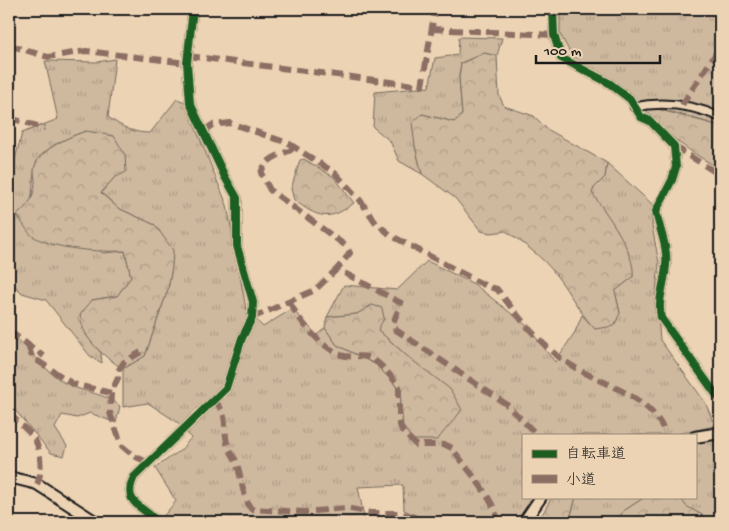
<svg xmlns="http://www.w3.org/2000/svg" width="729" height="531" viewBox="0 0 729 531" font-family="'Gochi Hand','Klee One',sans-serif">
  <style>
    .grass { fill: url(#grass-tufts); stroke: #756a5d }
    .forest { fill: url(#forest-crowns); stroke: #756a5d }
    .lines { fill: none; stroke-linecap: round; stroke-linejoin: round }
    .street-casing { stroke: #1c1c1c; stroke-width: 11 }
    .secondary-casing { stroke: #1c1c1c; stroke-width: 14 }
    .street { stroke: #ecd3b4; stroke-width: 7 }
    .secondary { stroke: #ecd3b4; stroke-width: 10 }
    .quiet { stroke: #8d6e63; stroke-width: 6; stroke-dasharray: 12 6; stroke-linecap: butt }
    .cycleway-casing { stroke: #ecd3b4; stroke-width: 11 }
    .cycleway { stroke: #1b5e20; stroke-width: 8 }
  </style>
  <defs>
    <pattern id="grass-tufts" width="24" height="20" patternUnits="userSpaceOnUse" patternTransform="scale(1.25)"><rect width="24" height="20" fill="#ceb89e"/><path d="M3 7l-1-3M5 7V3M7 7l1-3M15 17l-1-3M17 17v-4M19 17l1-3" fill="none" stroke="#b09e88"/></pattern>
    <pattern id="forest-crowns" width="20" height="18" patternUnits="userSpaceOnUse" patternTransform="scale(1.25)"><rect width="20" height="18" fill="#ceb89e"/><path d="M2 6a3 3 0 1 1 6 0M12 15a3 3 0 1 1 6 0" fill="none" stroke="#b09e88"/></pattern>
  </defs>
  <rect width="100%" height="100%" fill="#ecd3b4"/>
  <filter id="ink" filterUnits="userSpaceOnUse"><feTurbulence type="fractalNoise" baseFrequency=".02" numOctaves="2"/><feDisplacementMap in="SourceGraphic" scale="10" xChannelSelector="R" yChannelSelector="G"/><feConvolveMatrix kernelMatrix="1 2 1 2 8 2 1 2 1" color-interpolation-filters="sRGB"/></filter>
  <g filter="url(#ink)">
    <path class="grass" d="M560,9L720,10V126L672,112L646,110L609,78L575,62L560,34Z
      M459,37L502,38L497,56L484,53L461,63L459,77L462,115L454,122L422,114L415,146L422,174L399,161L390,141L373,127L375,92L429,87L435,58L458,55Z
      M115,59L108,117C122,127 133,133 150,133L177,99L185,102L227,205L246,309L263,327L292,309L317,335L325,328L337,345L375,364L393,382L400,392L403,426L407,356L377,329L372,305L357,314L327,317L344,285L397,290L427,261L474,284L527,326L555,362L575,332L582,315L595,329L620,313L615,291L633,277L618,232L592,193L594,188L605,177L607,163L653,205L652,226L659,263L656,292L660,340L705,402L715,426L672,435H523V497H534L517,522H430L404,510L403,485L358,487L365,522H164L162,518L176,501L155,468L181,450L191,438L180,424L148,403L123,407V369L145,356L168,289L172,267L155,225L118,208L101,192L114,178L86,131C71,136 39,149 35,166C33,175 33,191 31,202L103,253L125,251L131,277L117,296L92,300L82,330L101,353L102,363L90,356L46,300L22,293L9,280V162L14,163L22,133L58,119L45,61L97,62Z
      M9,334C32,348 44,373 69,385C86,393 105,393 120,406L116,423L90,413L77,418L62,415L55,428L67,446L64,456L51,453L9,403Z
      M720,439V521L715,522L685,506L680,497H695V442Z
      M576,497H645L622,512L618,522H569Z"/>
    <path class="forest" d="M484,53L497,56L499,95L504,106L534,116L547,129L607,163L605,177L594,188L592,193C606,213 636,252 633,277L615,291L620,313L614,326L595,329C579,312 570,293 556,275C544,258 523,243 506,231L491,233L481,231L455,198L422,174L415,146L412,123L422,114L454,122L462,115L459,77L461,63Z
      M657,109L720,126V169C687,150 671,139 646,110Z
      M86,131L114,136L125,155L126,172L114,178L101,193L118,208L155,225L173,250L172,267L168,289L145,356L123,369C103,355 83,341 80,315L92,300L117,296L131,277L125,251C99,252 58,250 34,237C27,233 22,221 17,215C29,205 34,198 35,182C35,177 33,170 35,166C40,149 71,136 86,131Z
      M304,159L334,177L354,203C329,222 318,218 294,200L291,189L300,160Z
      M372,305L382,308L384,318L378,330L407,356L450,389L462,410L437,440H412L403,426L400,392L393,382L375,364L337,345L325,328L327,317L357,314Z
      M552,497H576L569,522H538Z
      M645,497H680L686,506L715,522H618L622,512Z"/>
    <g class="lines">
      <g class="street-casing">
        <path id="street" d="M553,9L554,35L561,58L609,83L630,99L641,117L650,121L674,146L676,167L672,180L656,211C659,229 668,246 666,265C665,284 657,299 661,318L720,400
          M634,107C663,101 693,105 720,117
          M9,490L12,478
          M157,522C144,506 121,504 134,477L226,388L242,338L252,318L253,302L237,246V198L225,177L190,103L187,63L193,9"/>
      </g>
      <g class="secondary-casing">
        <path id="secondary" d="M695,437L720,433
          M9,477L37,484L96,522
          M524,522L541,497"/>
      </g>
      <use href="#street" class="street"/>
      <use href="#secondary" class="secondary"/>
      <path class="quiet" d="M432,29L554,35
        M9,45L48,57L86,51L187,63
        M188,56L422,86L435,9
        M682,105L720,47
        M9,118L45,128
        M204,131L212,125L230,123L288,143L335,173L360,200L376,223L392,236L486,286L497,289C517,315 539,344 566,362C598,384 645,392 663,428
        M293,146L291,150C279,155 265,159 261,173L270,190L346,246L350,253L337,269
        M674,146L720,175
        M290,303C301,323 319,345 341,355C350,358 360,355 368,357C380,361 391,377 399,386V422L402,431L416,445H446L452,448C466,468 495,499 498,522
        M252,318L315,290L337,269L401,303L393,323L396,330L506,404L537,435
        M9,331L44,356
        M28,345L32,357L73,384L111,393
        M141,352L124,362L118,371V378L111,393L110,413L122,446L134,456L149,463
        M214,400C229,415 223,424 227,443C229,450 235,457 237,464C242,479 242,495 251,509L305,512L346,508L371,513H399L434,522
        M9,413C17,422 27,429 34,438C41,449 43,473 37,484"/>
      <g class="cycleway-casing">
        <path id="cycleway" d="M553,9L554,35L561,58L609,83L630,99L641,117L650,121L674,146L676,167L672,180L656,211C659,229 668,246 666,265C665,284 657,299 661,318L720,400
          M157,522C144,506 121,504 134,477L226,388L242,338L252,318L253,302L237,246V198L225,177L190,103L187,63L193,9"/>
      </g>
      <use href="#cycleway" class="cycleway"/>
    </g>
  </g>
  <rect width="729" height="531" fill="none" stroke="#ecd3b4" stroke-width="30"/>
  <rect x="15" y="15" width="699" height="501" fill="none" stroke="#1c1c1c" stroke-width="2" filter="url(#ink)"/>
  <rect x="522" y="434" width="175" height="65" fill="#ecd3b4" stroke="#998a77"/>
  <rect x="532" y="450" width="25" height="8" fill="#1b5e20" stroke="#998a77"/>
  <text x="566" y="458" font-size="15" fill="#1c1c1c">自転車道</text>
  <rect x="532" y="475" width="25" height="8" fill="#8d6e63" stroke="#998a77"/>
  <text x="566" y="484" font-size="15" fill="#1c1c1c">小道</text>
  <path d="M536 55v8h124v-8" fill="none" stroke="#1c1c1c" stroke-width="2.5"/>
  <text x="544" y="55" font-size="15" fill="#1c1c1c" stroke="#ecd3b4" stroke-width="4" paint-order="stroke">100 m</text>
</svg>
